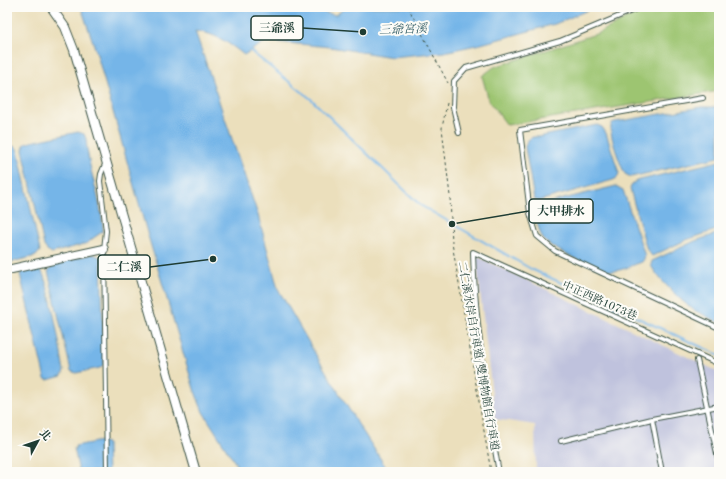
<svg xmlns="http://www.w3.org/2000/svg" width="726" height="479" viewBox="0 0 726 479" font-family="'Old Standard TT','Noto Serif TC',serif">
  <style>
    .industrial { fill: #bfc2dd }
    .green { fill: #9dc571; stroke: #5e8152 }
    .water { fill: #74b5e8; stroke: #4a798e }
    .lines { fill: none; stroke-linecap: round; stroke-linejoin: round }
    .stream { stroke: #74b5e8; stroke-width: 2 }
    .service-casing { stroke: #3e5548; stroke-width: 6 }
    .minor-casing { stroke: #3e5548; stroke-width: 10 }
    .path { stroke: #3e5548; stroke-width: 1; stroke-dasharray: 3 3; stroke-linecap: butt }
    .service { stroke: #fff; stroke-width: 4 }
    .minor { stroke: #fff; stroke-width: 8 }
    .labels { text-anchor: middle; stroke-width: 4; stroke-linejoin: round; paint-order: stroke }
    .street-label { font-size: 11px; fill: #1f3d34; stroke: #fdfcf7 }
    .water-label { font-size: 12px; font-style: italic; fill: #39616a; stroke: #fdfcf7 }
    .leader { fill: none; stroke: #1f3d34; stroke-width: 1.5 }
    .callout-dot { fill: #1f3d34; stroke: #fdfcf7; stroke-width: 1.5 }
    .callout { fill: #fdfcf7; stroke: #1f3d34; stroke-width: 1.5 }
    .callout-label { font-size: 12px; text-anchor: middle; font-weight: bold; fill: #1f3d34 }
  </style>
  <rect width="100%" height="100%" fill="#fdfcf7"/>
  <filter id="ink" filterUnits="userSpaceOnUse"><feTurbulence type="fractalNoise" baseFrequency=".025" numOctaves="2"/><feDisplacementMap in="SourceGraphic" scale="8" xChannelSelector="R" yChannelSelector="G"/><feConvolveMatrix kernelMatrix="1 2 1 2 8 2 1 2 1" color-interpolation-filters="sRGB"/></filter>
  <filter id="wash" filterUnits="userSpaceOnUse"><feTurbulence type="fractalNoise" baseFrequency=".012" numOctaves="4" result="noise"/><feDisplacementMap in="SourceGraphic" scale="16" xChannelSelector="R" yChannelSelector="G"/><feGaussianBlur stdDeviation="0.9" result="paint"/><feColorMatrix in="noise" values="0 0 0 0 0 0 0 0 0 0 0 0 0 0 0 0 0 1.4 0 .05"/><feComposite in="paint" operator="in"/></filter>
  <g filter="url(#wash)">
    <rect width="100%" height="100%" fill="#ebdfbc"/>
    <path class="industrial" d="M476,256L719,372V472H536L535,425L495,419Z"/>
    <path class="green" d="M648,7H719V91L507,125L489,101L482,76L494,67L599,33Z"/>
    <path class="water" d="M81,7H300L336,15L346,7H595L555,24L481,44L444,52L392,57L330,47L266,41L244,55C229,43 215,33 195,31L258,215L278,289L319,360L358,424L389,472H241L203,412L194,389L146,229L96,51Z
      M701,107H715L719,109V157L631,177L625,174C621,167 609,134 611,127C611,123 612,123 615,122Z
      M597,125L602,127L606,133L619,173L617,178L613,180L538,201L534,199L525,147C527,140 530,136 538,137Z
      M78,132L84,134L86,139C88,170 101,198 103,229L102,232L92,239L88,243L52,253L47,250L44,246L23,150L25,144L31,142Z
      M13,146L16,147L18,151L40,251L36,256L7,263V147Z
      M719,161V229L686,240L652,256L647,250L630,189L632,184L636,181Z
      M616,186L623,190L645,256L644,259L642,262C632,265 620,272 610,271C599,271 550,248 544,240C538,232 537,219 534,210L535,206Z
      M719,233V323C711,318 702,314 694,310C682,302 656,277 651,265L652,261L695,241Z
      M93,254L100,257L101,260L104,364L100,368L76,373L71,371L48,271L52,267L53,263Z
      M39,268C49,275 61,354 64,371L62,376L48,380L45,379L44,375L20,274L23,270Z
      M101,441L107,443L108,472H79L74,448H76L75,446Z"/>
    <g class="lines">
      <path class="stream" d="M248,49L311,99L420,205L531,269L719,355"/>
    </g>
  </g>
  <g filter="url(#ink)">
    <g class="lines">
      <g class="service-casing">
        <path id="service" d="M703,98L520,130L530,213L537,236L555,251L719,328
          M459,133L453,107L454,81L466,68L560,41L641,7
          M106,162L101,174L100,181L106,231L104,249L107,472
          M697,360L719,463
          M652,419L662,472
          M561,441L652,419L719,406
          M499,472C493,442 489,411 485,381C479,338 474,295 473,252L719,364"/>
      </g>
      <g class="minor-casing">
        <path id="minor" d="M51,7L65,27L74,50L196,472
          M7,270L104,249"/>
      </g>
      <path class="path" d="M408,7L448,83
        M447,103L442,128L450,196L452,243L491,472"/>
      <use href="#service" class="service"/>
      <use href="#minor" class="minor"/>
    </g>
  </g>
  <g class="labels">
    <g class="street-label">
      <text transform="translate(600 300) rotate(24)" y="4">中正西路1073巷</text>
      <text transform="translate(479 356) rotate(80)" y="4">二仁溪水岸自行車道/雙博物館自行車道</text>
    </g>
    <g class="water-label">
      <text transform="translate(403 29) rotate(-2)" y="4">三爺宮溪</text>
    </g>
  </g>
  <path class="leader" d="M363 32L303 28M452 224L529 211M213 259L150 267"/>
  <g class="callout-dot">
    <circle cx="363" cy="32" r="4"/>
    <circle cx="452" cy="224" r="4"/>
    <circle cx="213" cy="259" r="4"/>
  </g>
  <g class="callout">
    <rect x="251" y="16" width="52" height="24" rx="4"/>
    <rect x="529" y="199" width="64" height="24" rx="4"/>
    <rect x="98" y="255" width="52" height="24" rx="4"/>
  </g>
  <g class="callout-label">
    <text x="277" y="32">三爺溪</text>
    <text x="561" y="215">大甲排水</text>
    <text x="124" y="271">二仁溪</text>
  </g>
  <rect width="726" height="479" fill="none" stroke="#fdfcf7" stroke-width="24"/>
  <g transform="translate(38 441) rotate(50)" stroke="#fdfcf7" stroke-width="3" paint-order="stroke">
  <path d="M0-3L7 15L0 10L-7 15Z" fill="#1f3d34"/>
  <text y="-6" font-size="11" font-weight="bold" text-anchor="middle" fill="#1f3d34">北</text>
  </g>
</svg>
